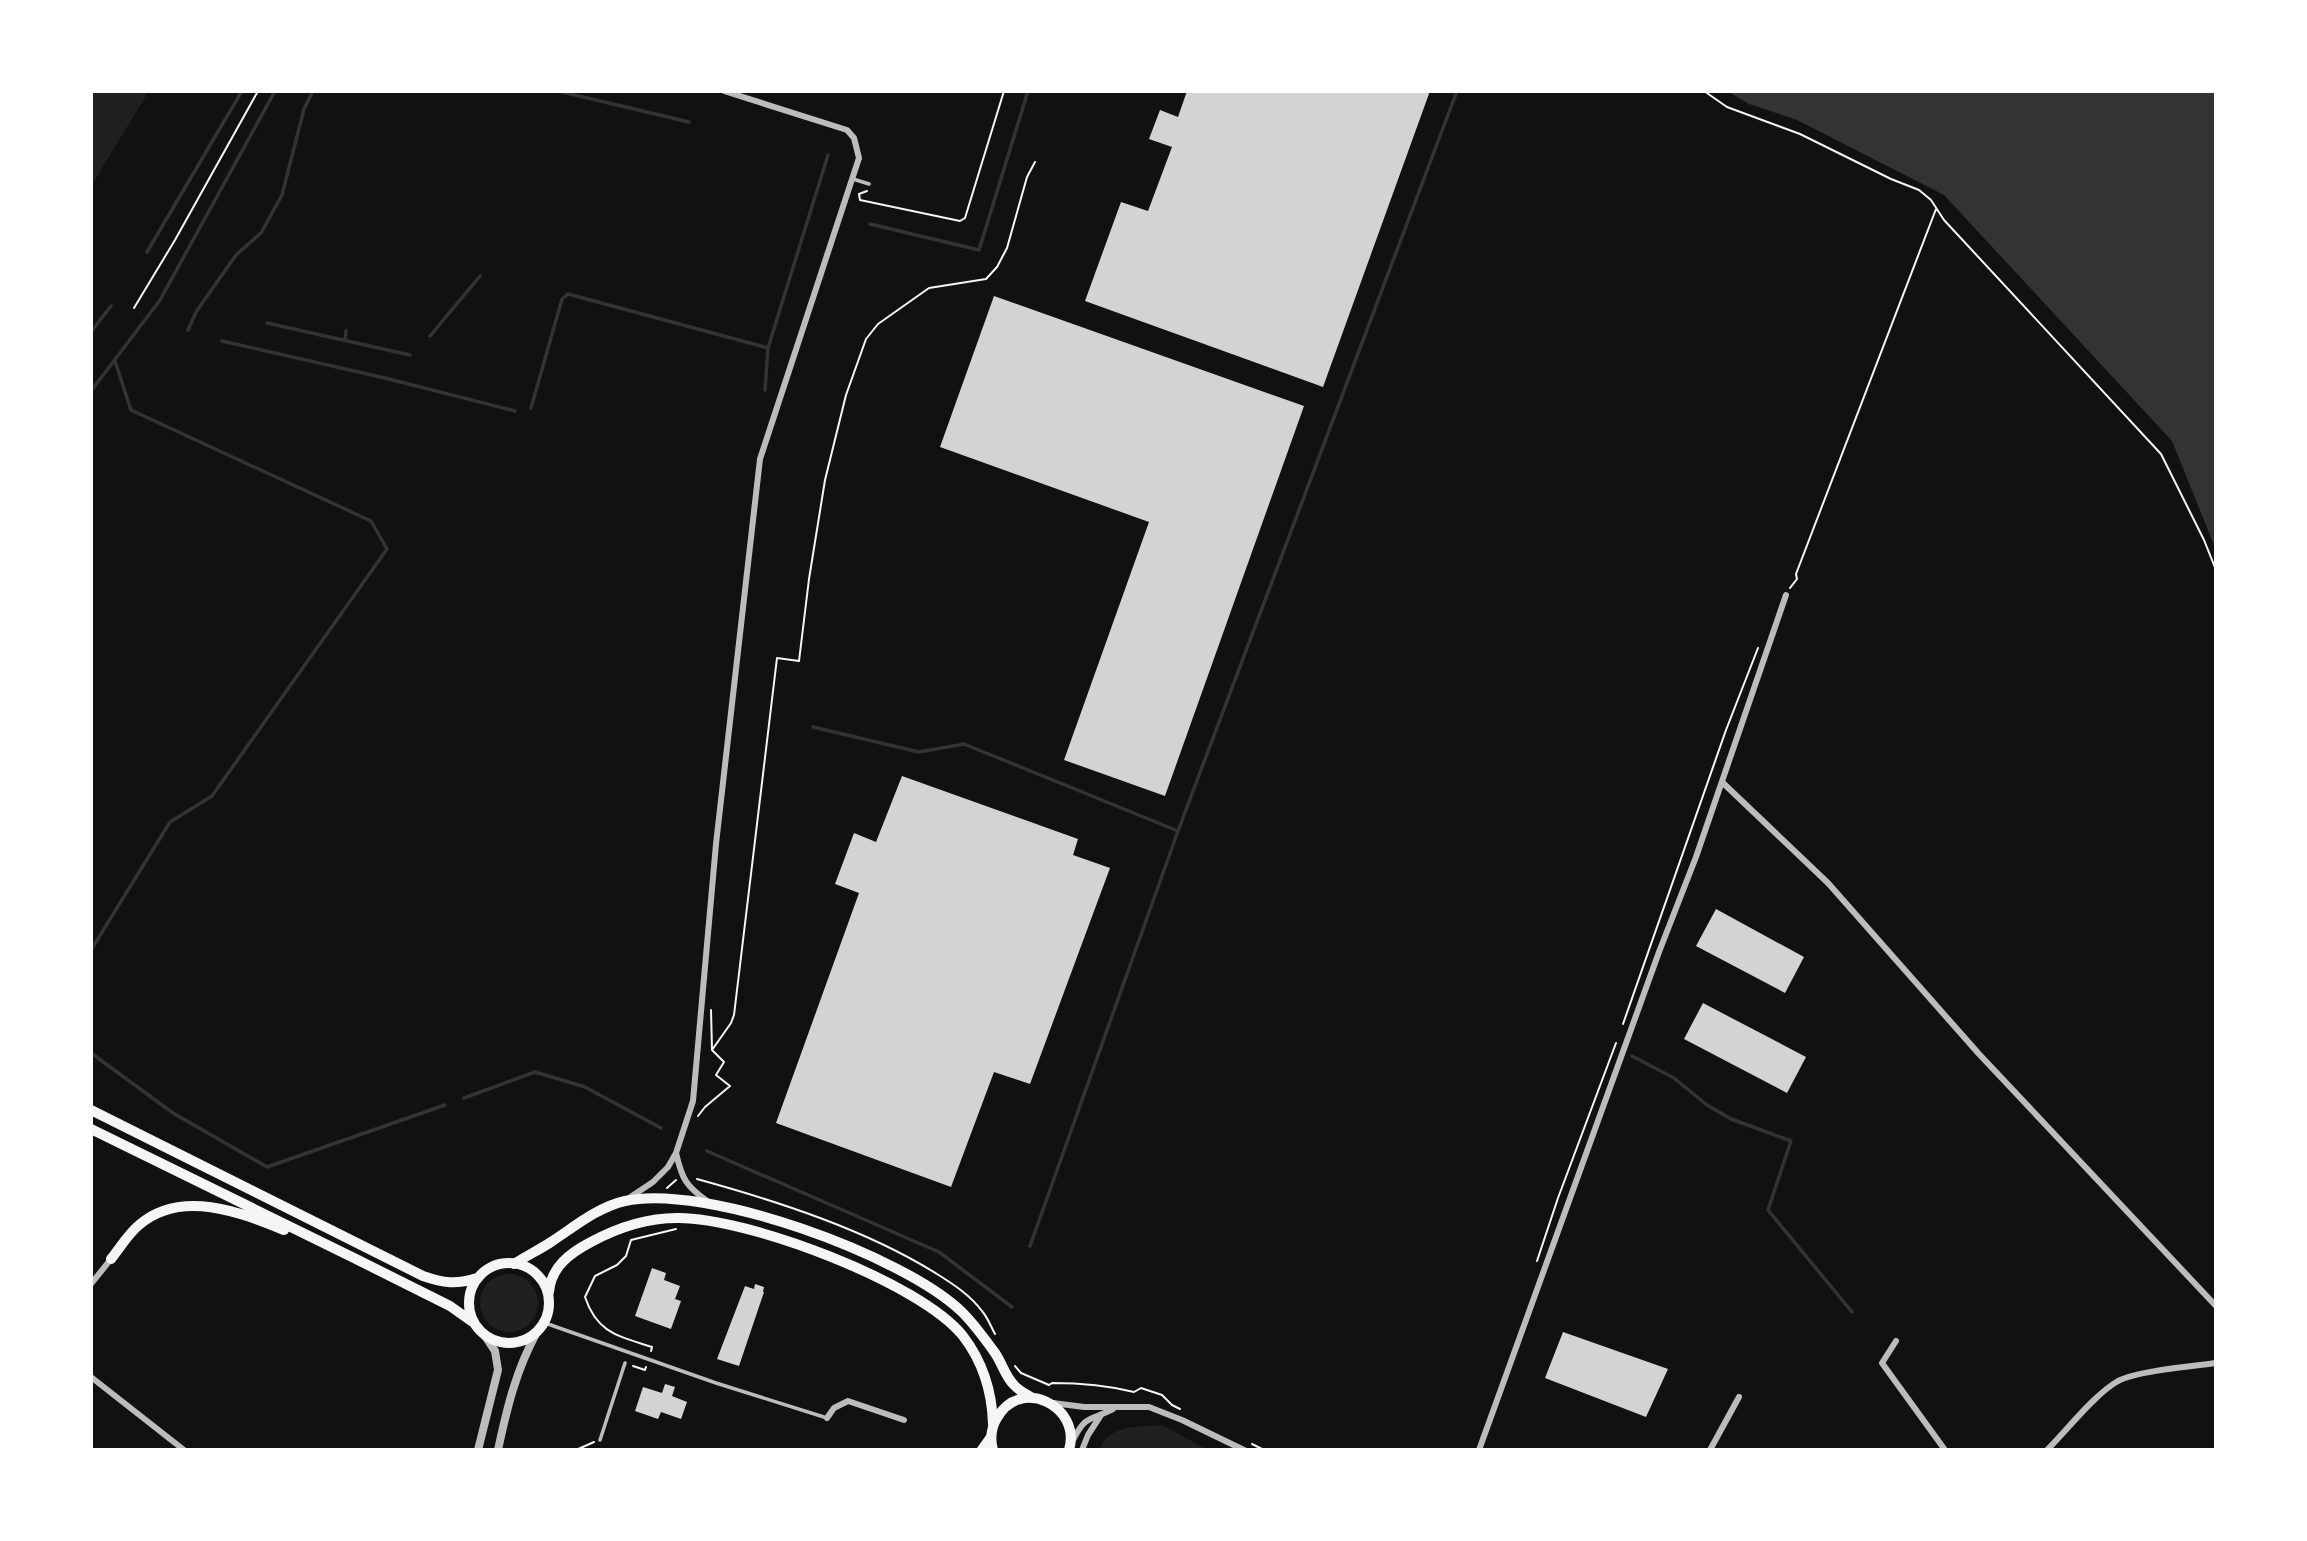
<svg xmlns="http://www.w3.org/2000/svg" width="2307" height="1541" viewBox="0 0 2307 1541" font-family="Commissioner,sans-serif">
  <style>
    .green { fill: #202020 }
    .water { fill: #333 }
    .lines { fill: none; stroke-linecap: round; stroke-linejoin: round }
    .stream { stroke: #333; stroke-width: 3.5 }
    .building { fill: #d3d3d3 }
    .path { stroke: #f5f5f5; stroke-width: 2 }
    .service { stroke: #bcbcbc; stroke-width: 3.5 }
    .minor { stroke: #bcbcbc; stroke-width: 6 }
    .tertiary { stroke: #bcbcbc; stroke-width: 8 }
    .secondary { stroke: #f5f5f5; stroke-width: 9 }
    .primary { stroke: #f5f5f5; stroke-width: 10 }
  </style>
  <rect width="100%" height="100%" fill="#111"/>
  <path class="green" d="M91,91H149L91,186Z
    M480 1303a29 29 0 1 1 58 0a29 29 0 1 1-58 0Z
    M1162,1425L1208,1450H1099C1109,1424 1138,1427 1162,1425Z"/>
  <path class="water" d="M1727,91H2216V550L2172,441L1944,195L1797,120L1749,104Z"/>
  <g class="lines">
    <path class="stream" d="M558,91L689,122
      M870,224L979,250L1028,91
      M147,252L242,91
      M267,323L410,355
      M188,330L196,312L236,255L261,233L282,195L304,109L313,91
      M91,332L111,306
      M430,336L480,276
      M345,340L346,331
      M222,341L385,378L515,411
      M765,390L768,348L828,155
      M91,391L160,300L275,91
      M531,408L562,299L568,294L768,348
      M813,727L919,752L964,744L1178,831
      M91,950L170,822L212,796L387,549L371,521L131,410L115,361
      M91,1053L173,1113L267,1167L445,1105
      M1632,1056L1674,1078L1707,1105L1731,1119L1791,1141L1768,1210L1852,1312
      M464,1098L535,1072L585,1087L661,1128
      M707,1151L939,1252L1012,1307
      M1030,1246L1178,831L1457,91"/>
  </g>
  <path class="building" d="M1187,91H1430L1323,387L1085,301L1121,202L1148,211L1172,147L1149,139L1160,110L1178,117Z
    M994,296L1304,406L1165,796L1064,760L1149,522L940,447Z
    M902,776L1078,839L1073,855L1110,868L1030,1084L994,1072L951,1187L776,1123L859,893L835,884L854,833L876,842Z
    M1716,909L1804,957L1785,993L1696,946Z
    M1703,1003L1806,1057L1787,1093L1684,1039Z
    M652,1268L666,1273L664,1280L680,1286L675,1299L681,1301L671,1329L635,1316Z
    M755,1284L764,1287L763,1292H764L739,1366L717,1359L745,1286L754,1289Z
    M1563,1332L1668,1369L1646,1417L1545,1378Z
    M665,1384L675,1387L672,1396L687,1402L681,1419L661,1412L658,1419L635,1411L643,1387L662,1393Z"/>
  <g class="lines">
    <path class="path" d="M1704,91L1727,107L1800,134L1891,179L1919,190L1931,200L1944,220L2161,454L2204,540L2216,570
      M867,191L859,194L860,200L960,221L965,218L1004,91
      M134,308L175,240L258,91
      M1790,588L1797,579L1796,574L1936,209
      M1623,1024L1726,730L1758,648
      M712,1050L731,1023L734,1015L777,658L799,661L809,579L825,480L846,395L866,339L878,324L929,288L986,279L997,267L1007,248L1027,177L1035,162
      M698,1116L705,1107L730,1086L716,1075L724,1062L712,1050L711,1010
      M697,1179C777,1201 867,1230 937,1274C953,1284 970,1295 982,1311C988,1318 991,1327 995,1334
      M667,1188L676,1180
      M1537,1261L1558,1198L1616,1043
      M651,1351L652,1347C618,1336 597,1333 585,1297L595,1276L617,1265L626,1256L631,1240L676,1229
      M633,1366L645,1370L646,1367
      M1015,1366L1021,1373L1049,1385L1052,1383C1080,1383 1106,1385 1134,1392L1141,1388L1162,1395L1172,1405L1180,1409
      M1252,1444L1264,1450
      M576,1450L594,1442"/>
    <path class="service" d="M853,179L869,184
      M545,1323L716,1383L827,1418
      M600,1440L625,1363"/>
    <path class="minor" d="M1722,782L1828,883L1979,1054L2216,1306
      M676,1153C682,1179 686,1186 707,1201
      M626,1200L653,1182L668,1167L676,1153L693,1101L716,844L760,459L859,158L854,138L847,130L724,91
      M91,1284L111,1259
      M1896,1341L1882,1363L1945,1450
      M91,1377L184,1450
      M1053,1403L1084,1407H1149L1182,1420L1244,1450
      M827,1418L834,1408L848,1401L904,1420
      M1072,1442C1086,1414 1088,1422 1113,1409
      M1082,1450L1088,1435L1101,1415
      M1479,1450L1659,952L1696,857L1786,595
      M1710,1450L1739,1397
      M2047,1450C2067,1430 2095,1394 2118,1381C2137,1371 2193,1366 2216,1363"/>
    <path class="tertiary" d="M478,1450L498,1370L495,1351L485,1336
      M498,1450C507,1408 516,1370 537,1332"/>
    <path class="secondary" d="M981,1450L991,1436"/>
    <path class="primary" d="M91,1110L423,1276C443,1283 456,1285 477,1278
      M91,1129L356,1259L450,1306L474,1323
      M111,1259C120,1248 128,1234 139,1225C181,1189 240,1212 284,1230
      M469 1303a40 40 0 1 1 80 0a40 40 0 1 1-80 0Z
      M514,1264C526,1256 539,1250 551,1242C574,1227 598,1207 625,1201C705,1183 903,1255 962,1312C974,1324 985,1339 995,1353C1002,1363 1005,1376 1014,1385C1018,1390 1026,1394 1031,1397
      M549,1292C551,1267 570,1253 591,1242C617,1228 647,1218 677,1218C746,1217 920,1282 963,1336C983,1362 992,1391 993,1424
      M993,1450C990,1439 991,1428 997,1418C1020,1376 1082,1406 1069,1450"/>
  </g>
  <rect width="2307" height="1541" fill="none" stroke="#ffffff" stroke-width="186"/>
</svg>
